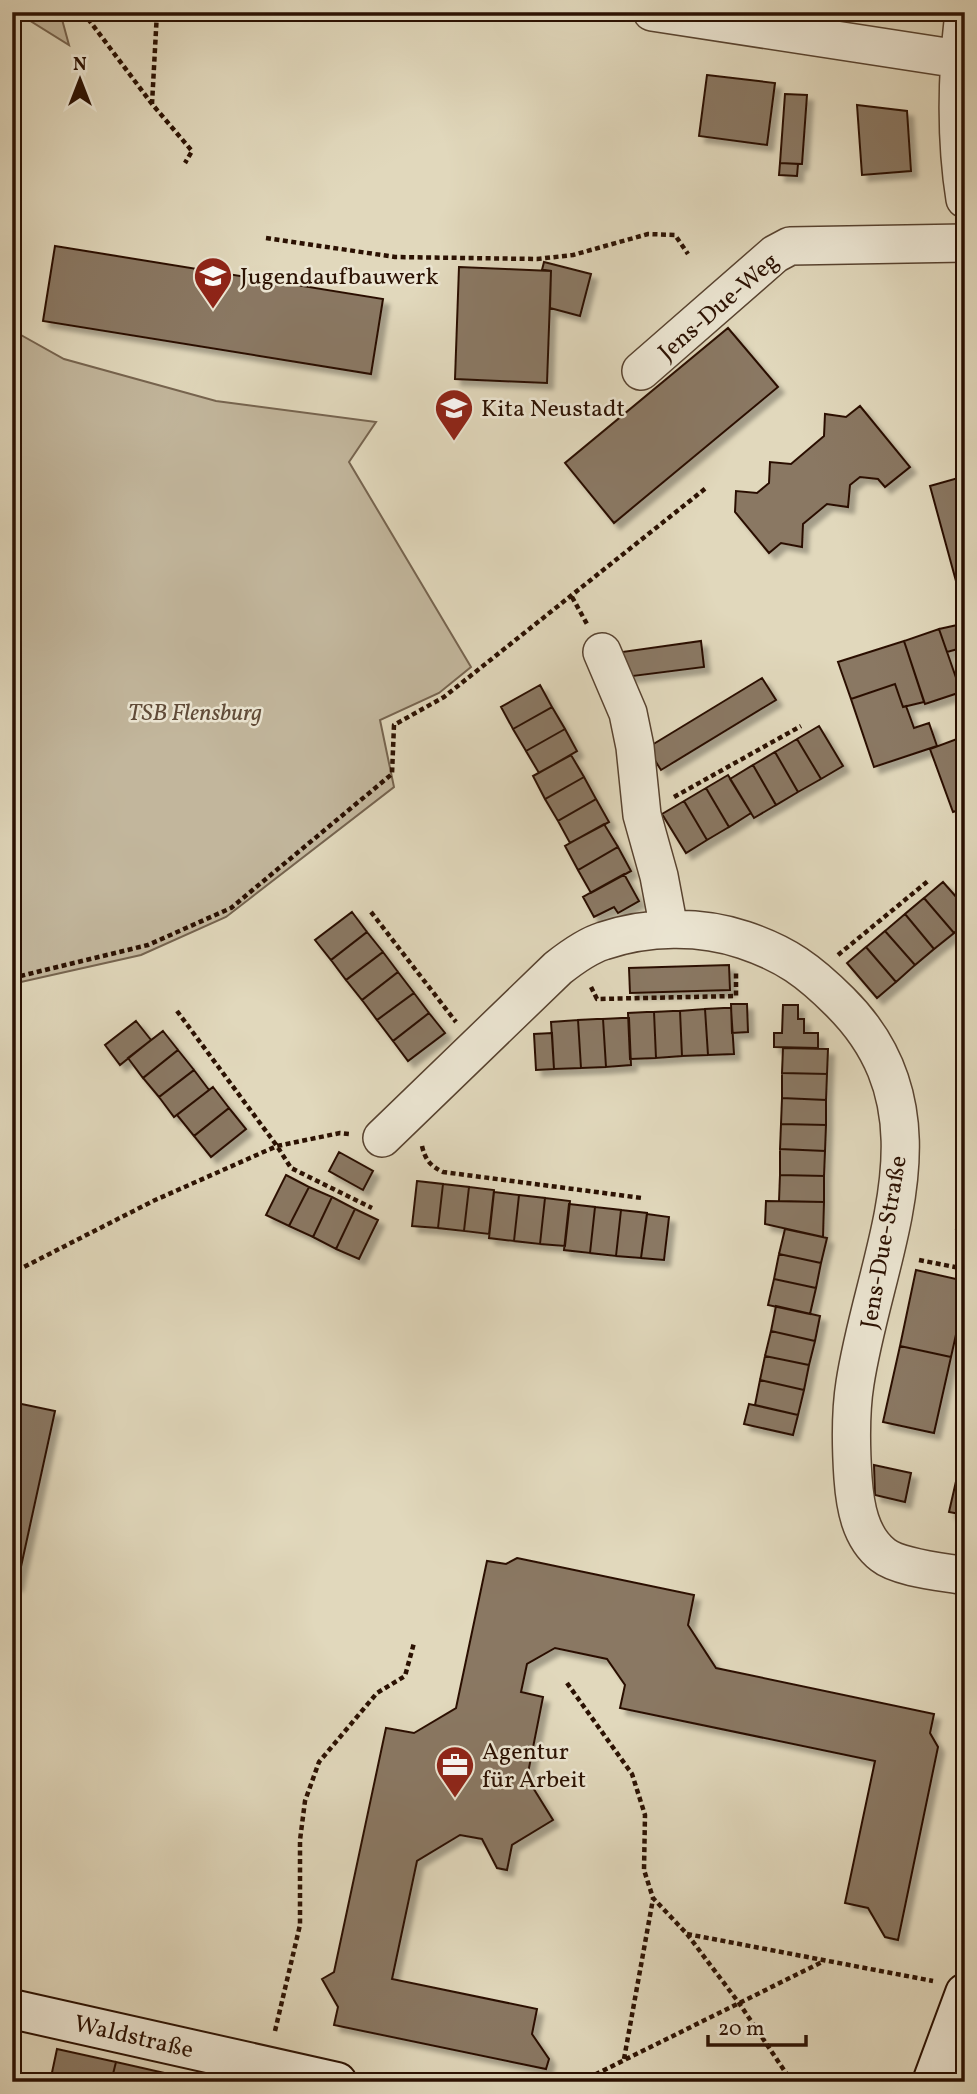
<svg xmlns="http://www.w3.org/2000/svg" width="977" height="2094" viewBox="0 0 977 2094" font-family="Vollkorn,serif">
  <style>
    .green { fill: #c2b69c; stroke: #76644f; stroke-width: 2 }
    .building { fill: #8a7863; stroke: #2b1102; stroke-width: 2; filter: url(#shadow) }
    .lines { fill: none; stroke-linecap: round; stroke-linejoin: round }
    .street-casing { stroke: #584330; stroke-width: 40 }
    .secondary-casing { stroke: #2b1102; stroke-width: 42 }
    .path { stroke: #2b1102; stroke-width: 4.5; stroke-dasharray: 5 3.5; stroke-linecap: butt }
    .street { stroke: #ece6d3; stroke-width: 37 }
    .secondary { stroke: #ece6d3; stroke-width: 38 }
    .labels { text-anchor: middle; stroke-width: 5; stroke-linejoin: round; paint-order: stroke }
    .poi-label { font-size: 24px; fill: #2b1102; stroke: #ece6d3; text-anchor: start }
    .street-label { font-size: 24px; fill: #2b1102; stroke: #ece6d3 }
    .park-label { font-size: 24px; font-style: italic; fill: #604b38; stroke: #ece6d3 }
  </style>
  <defs>
    <filter id="shadow"><feDropShadow dx="6" dy="6" stdDeviation="2" flood-color="#0004"/></filter>
  </defs>
  <rect width="100%" height="100%" fill="#e1d8bc"/>
  <filter id="stains"><feTurbulence type="fractalNoise" baseFrequency=".00286" numOctaves="4"/><feColorMatrix values="0 0 0 0 .2 0 0 0 0 .09 0 0 0 0 .02 0 0 0 .5 -.17"/></filter>
  <radialGradient id="worn" r=".72"><stop offset=".6" stop-color="#630" stop-opacity="0"/><stop offset="1" stop-color="#630" stop-opacity=".3"/></radialGradient>
  <path class="green" d="M16,12H60L69,45Z
    M12,330L64,359L216,401L376,422L349,462L471,667L439,693L380,720L394,787L226,917L141,955L12,984Z"/>
  <path class="building" d="M707,75L775,83L767,145L699,136Z
    M785,94L807,95L802,164L780,163Z
    M857,105L907,111L911,171L862,175Z
    M780,163L798,164L797,176L779,175Z
    M55,246L383,299L371,374L43,321Z
    M544,262L591,274L580,316L550,308L551,271L542,270Z
    M459,267L551,271L547,383L455,379Z
    M728,328L778,387L614,523L565,463Z
    M860,406L910,467L885,487L878,479L860,477L850,485L848,507L827,504L803,524L802,547L781,543L769,553L735,512L736,491L757,493L769,483L770,462L791,464L824,436L825,414L846,417Z
    M965,476V614L930,486Z
    M962,624L965,631V647L947,652L939,629Z
    M939,629L961,692L925,704L904,641Z
    M701,641L704,667L625,677L622,652Z
    M904,641L924,702L903,707L895,684L851,699L838,662Z
    M762,678L776,700L661,770L647,748Z
    M895,684L903,707L906,706L914,728L929,723L937,746L874,767L851,699Z
    M540,685L552,707L513,729L501,707Z
    M552,707L565,729L526,751L513,729Z
    M819,726L843,766L821,779L797,739Z
    M565,729L577,751L539,773L526,751Z
    M965,736V808L953,812L930,749Z
    M797,739L821,779L798,792L775,752Z
    M775,752L798,792L776,805L753,765Z
    M571,755L584,777L545,799L533,776Z
    M753,765L776,805L754,818L730,779Z
    M728,775L751,813L729,827L706,788Z
    M584,777L596,799L558,821L545,799Z
    M706,788L729,827L707,840L684,801Z
    M596,799L609,822L570,843L558,821Z
    M684,801L707,840L686,853L662,814Z
    M604,824L618,847L578,870L565,846Z
    M618,847L631,871L591,893L578,870Z
    M624,874L639,901L618,913L614,907L594,917L583,897Z
    M943,882L965,907V923L954,933L924,898Z
    M924,898L954,933L934,949L905,914Z
    M352,912L367,932L331,960L315,940Z
    M905,914L934,949L915,965L885,931Z
    M885,931L915,965L896,982L866,947Z
    M367,932L383,952L346,980L331,960Z
    M866,947L896,982L877,998L847,963Z
    M383,952L398,972L362,1000L346,980Z
    M729,965L730,990L630,993L629,968Z
    M398,972L414,993L377,1020L362,1000Z
    M414,993L429,1013L393,1041L377,1020Z
    M731,1004H747L748,1032L732,1033Z
    M783,1005H798V1019H804V1033H818V1048L774,1047V1033H782Z
    M724,1008H731L734,1054L708,1055L705,1009Z
    M705,1009L708,1055L682,1056L680,1011Z
    M673,1011H680L682,1056L656,1058L654,1012Z
    M647,1012H654L656,1058L630,1059L628,1013Z
    M429,1013L445,1033L408,1061L393,1041Z
    M622,1018H629L631,1065L606,1067L603,1019Z
    M597,1019H603L606,1067L581,1068L578,1020Z
    M578,1020L581,1068L554,1069L551,1022Z
    M136,1021L151,1040L120,1065L105,1045Z
    M163,1031L178,1050L143,1078L128,1058Z
    M552,1033L554,1069L536,1070L534,1034Z
    M783,1048L828,1049L827,1074L782,1073Z
    M178,1050L194,1070L159,1097L143,1078Z
    M194,1070L209,1090L174,1117L159,1097Z
    M782,1073L827,1074L826,1100L782,1098Z
    M213,1087L229,1108L194,1136L177,1115Z
    M782,1098L826,1100V1125L781,1124Z
    M229,1108L246,1129L211,1157L194,1136Z
    M781,1124L826,1125L825,1151L780,1149Z
    M780,1149L825,1151L824,1176L780,1175Z
    M339,1152L373,1171L363,1190L329,1171Z
    M286,1175L309,1187L289,1226L266,1215Z
    M780,1175L824,1176V1202L779,1201Z
    M417,1181L443,1184L438,1228L412,1226Z
    M443,1184L469,1187L464,1231L438,1228Z
    M309,1187L332,1197L313,1237L289,1226Z
    M469,1187L494,1190L489,1234L464,1231Z
    M965,1188V1231L956,1229Z
    M494,1192L519,1195L514,1241L489,1238Z
    M519,1195L545,1198L540,1244L514,1241Z
    M332,1197L355,1209L336,1249L313,1237Z
    M545,1198L570,1201L565,1246L540,1244Z
    M766,1201L824,1202L823,1237L765,1224Z
    M569,1204L595,1207L590,1253L564,1250Z
    M595,1207L621,1210L616,1256L590,1253Z
    M355,1209L378,1220L359,1259L336,1249Z
    M621,1210L647,1213L641,1258L616,1256Z
    M647,1214L669,1217L664,1260L641,1258Z
    M785,1229L827,1238L821,1263L779,1254Z
    M779,1254L821,1263L816,1288L774,1279Z
    M916,1270L965,1281V1294L951,1357L900,1346Z
    M774,1279L816,1288L810,1314L768,1305Z
    M776,1306L820,1316L815,1341L771,1331Z
    M771,1331L815,1341L809,1365L765,1356Z
    M900,1346L951,1357L934,1433L883,1422Z
    M765,1356L809,1365L804,1390L760,1380Z
    M760,1380L804,1390L798,1415L755,1405Z
    M12,1402L55,1411L17,1585L12,1584Z
    M749,1404L798,1415L793,1435L744,1424Z
    M874,1465L911,1473L905,1502L875,1495Z
    M957,1477L965,1479V1515L949,1512Z
    M517,1558L694,1595L688,1625L716,1668L934,1714L930,1733L938,1747L898,1940L885,1937L868,1908L845,1903L875,1761L620,1708L625,1685L607,1659L555,1648L527,1664L521,1692L543,1697L527,1778L553,1820L512,1845L507,1870L497,1868L482,1839L460,1835L417,1861L392,1979L537,2009L532,2034L549,2059L546,2069L334,2025L338,2007L322,1979L334,1972L386,1728L414,1733L456,1708L487,1561L506,1564Z
    M57,2049L116,2062L111,2082H50Z
    M116,2062L169,2074L167,2082H111Z"/>
  <g class="lines">
    <g class="street-casing">
      <path id="street" d="M652,12L959,59
        M964,12C957,73 955,137 965,199
        M641,371L775,254L790,246L965,243
        M602,652L628,713L635,747L642,815L659,876L669,929
        M382,1138L558,968C572,957 587,946 603,941C647,926 700,925 744,940C786,954 809,971 840,1002C954,1115 875,1252 855,1383C850,1414 851,1448 853,1478C855,1506 860,1537 883,1555C899,1568 944,1572 965,1576"/>
    </g>
    <g class="secondary-casing">
      <path id="secondary" d="M12,2009L337,2082
        M932,2082L965,1993"/>
    </g>
    <path class="path" d="M83,12L152,104L192,151L185,163
      M152,104L157,12
      M266,238L395,257L537,259L573,255L648,234L675,235L688,254
      M572,597L587,624
      M674,797L801,726
      M371,912L456,1022
      M838,955L928,881
      M12,978L148,945L231,908L392,774L394,725L444,697L706,488
      M591,987L597,999L736,996V972
      M177,1011L277,1146L291,1168L372,1208
      M422,1146C425,1159 430,1166 443,1172L642,1198
      M919,1260L965,1269
      M12,1278L18,1270L153,1201L277,1146L340,1133L349,1134
      M959,1400L965,1371
      M567,1683L632,1774L645,1815L644,1870L653,1898L687,1934L739,2003L792,2082
      M687,1934L933,1981
      M275,2031L300,1925V1840L305,1801L319,1762L377,1693L405,1676L414,1643
      M624,2059L653,1899
      M580,2082L824,1961"/>
    <use href="#street" class="street"/>
    <use href="#secondary" class="secondary"/>
  </g>
  <defs>
    <g id="school-pin" transform="scale(2.0125)"><path d="M0 17L-7.5 6A9.5 9.5 0 1 1 7.5 6Z" fill="#8f2418" stroke="#ece6d3"/><path d="M0-5L7-2L0 1L-7-2ZM-4 1L0 2.5L4 1V4Q0 6-4 4Z" fill="#fff"/></g>
    <g id="office-pin" transform="scale(2.0125)"><path d="M0 17L-7.5 6A9.5 9.5 0 1 1 7.5 6Z" fill="#8f2418" stroke="#ece6d3"/><path d="M-6-3h4V-5.5h4V-3h4V5H-6ZM-1-4.5V-3h2v-1.5ZM-6 0V1H6V0Z" fill="#fff"/></g>
  </defs>
  <g fill-rule="evenodd">
    <use href="#school-pin" x="213" y="276"/>
    <use href="#school-pin" x="454" y="408"/>
    <use href="#office-pin" x="455" y="1765"/>
  </g>
  <g class="labels">
    <g class="poi-label">
      <text x="240" y="284">Jugendaufbauwerk</text>
      <text x="481" y="416">Kita Neustadt</text>
      <text x="482" y="1759">Agentur<tspan x="482" dy="28">für Arbeit</tspan></text>
    </g>
    <g class="street-label">
      <text transform="translate(718 306) rotate(-41)" y="8">Jens-Due-Weg</text>
      <text transform="translate(883 1242) rotate(-80)" y="8">Jens-Due-Straße</text>
      <text transform="translate(134 2036) rotate(13)" y="8">Waldstraße</text>
    </g>
    <g class="park-label">
      <text x="195" y="720">TSB Flensburg</text>
    </g>
  </g>
  <rect width="977" height="2094" fill="none" stroke="#e1d8bc" stroke-width="42"/>
  <rect x="14" y="14" width="949" height="2066" fill="none" stroke="#2b1102" stroke-width="3.5"/>
  <rect x="21" y="21" width="935" height="2052" fill="none" stroke="#2b1102" stroke-width="2"/>
  <g transform="translate(80 80)" stroke="#ece6d3" stroke-width="5" paint-order="stroke">
  <path d="M0-5L12 26L0 18L-12 26Z" fill="#2b1102"/>
  <text y="-10" font-size="19" font-weight="bold" text-anchor="middle" fill="#2b1102">N</text>
  </g>
  <path d="M708 2035v10h98v-10" fill="none" stroke="#2b1102" stroke-width="3.5"/>
  <text x="718" y="2035" font-size="21" fill="#2b1102" stroke="#ece6d3" stroke-width="5" paint-order="stroke">20 m</text>
  <rect width="100%" height="100%" filter="url(#stains)"/>
  <rect width="100%" height="100%" fill="url(#worn)"/>
</svg>
